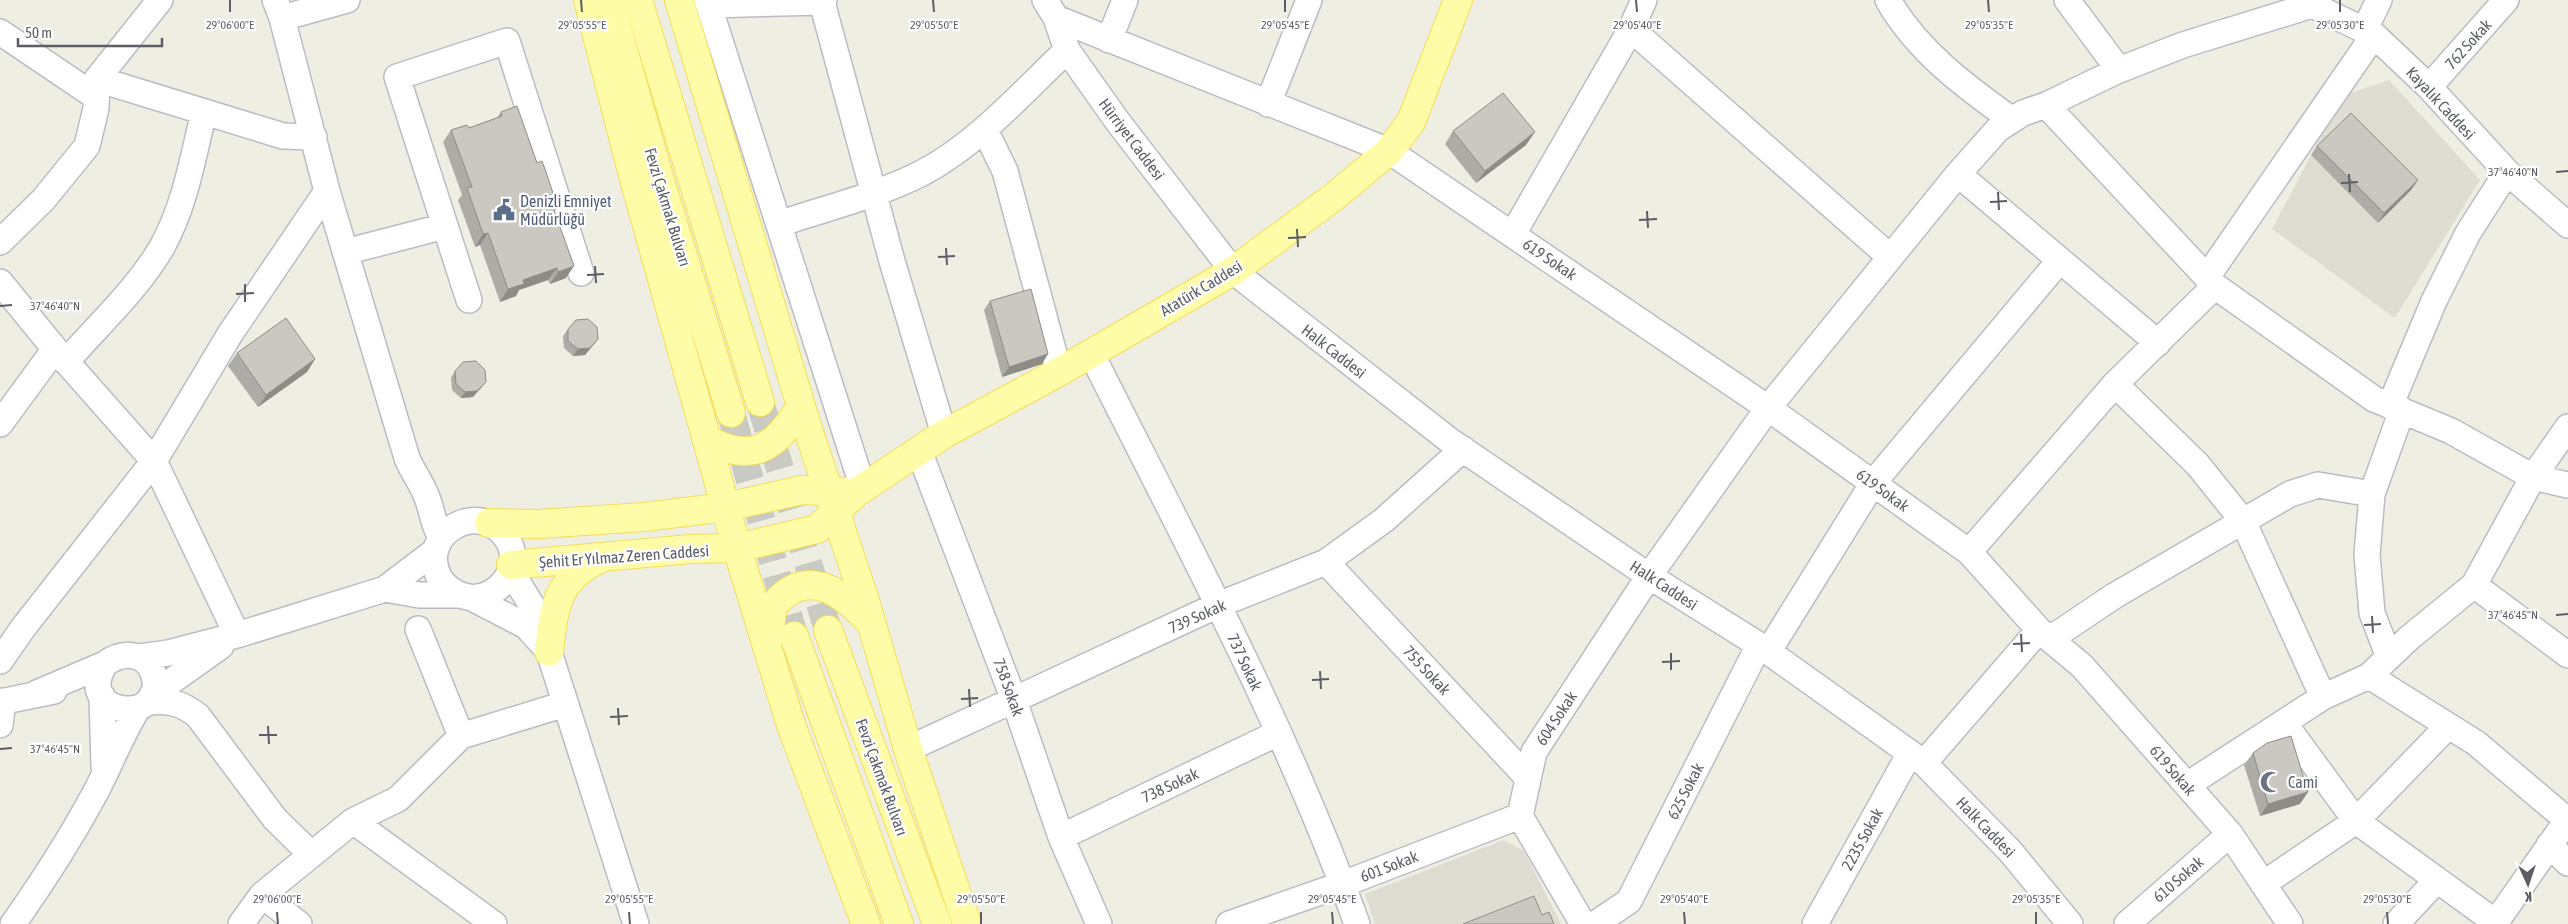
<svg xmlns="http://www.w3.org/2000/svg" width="2568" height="924" viewBox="0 0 2568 924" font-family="'Asap Condensed',sans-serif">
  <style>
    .education { fill: #dfddd2 }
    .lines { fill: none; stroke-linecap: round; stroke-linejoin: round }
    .major-tunnel { stroke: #cacac4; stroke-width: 28; stroke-dasharray: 28 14; stroke-linecap: butt }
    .minor-casing { stroke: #bbbcc3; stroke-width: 28 }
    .major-casing { stroke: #f5dd56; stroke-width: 30 }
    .minor { stroke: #fff; stroke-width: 25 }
    .major { stroke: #fffca8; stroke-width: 28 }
    .wall { fill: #aeaca6 }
    .shaded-wall { fill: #8d8c87 }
    .building { fill: #cac8c1; stroke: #8d8c87 }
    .ticks { fill: none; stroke: #5b5e65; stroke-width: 2 }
    .labels { text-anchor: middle; stroke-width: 4.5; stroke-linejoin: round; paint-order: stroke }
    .street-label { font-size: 16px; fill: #5b5e65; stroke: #fff }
    .service-label { font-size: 16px; fill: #4e5e75; stroke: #fff; text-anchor: start }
    .worship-label { font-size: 16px; fill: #5b616d; stroke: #fff; text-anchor: start }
    .ticks-label { font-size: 12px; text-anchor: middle; fill: #5b5e65; stroke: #fff; stroke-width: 4.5; stroke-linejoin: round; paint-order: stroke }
  </style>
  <rect width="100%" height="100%" fill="#efeee3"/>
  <path class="education" d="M2389,80L2480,180L2395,318L2272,229L2342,96Z
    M1504,840L1524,851L1561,924H1375L1365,894Z"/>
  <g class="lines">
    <path class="major-tunnel" d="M760,402L828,630
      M731,413L794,636"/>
    <g class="minor-casing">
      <path id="minor" d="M275,0L282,18L327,191L407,458C412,471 421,482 426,495C430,504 432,515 435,524C436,528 440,534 440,539C440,542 436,546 436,549C433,557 435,568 438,575C444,587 456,595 468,597C479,599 492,594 500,586C539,548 480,491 440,539
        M707,0L863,488
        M824,0L822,2L892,261L944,434
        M1045,0L1056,18L1067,50L1118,122L1233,271L1449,440L1649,576L1759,645L1924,763L2010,851L2070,924
        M1888,0C1917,51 1966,87 2012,120
        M2067,0L2119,70
        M2302,0L2374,35L2429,87L2507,172L2568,225
        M709,5L822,2
        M282,18L347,0
        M1056,18L1389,151L1768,408L1969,552L2039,630L2082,666L2230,834L2290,924
        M1631,29L1890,257
        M2364,31L2379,0
        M0,32L96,97
        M1109,40L1125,0
        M97,79L283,136L314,137
        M2429,87L2506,0
        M1268,104L1309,0
        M2046,105L2215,286L2374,399L2451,431L2533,477L2568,485
        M985,130L1005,171L1059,372
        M1958,174L2158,343
        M779,224C826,208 877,196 922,173C976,145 1023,92 1067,50
        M1513,234L1631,29L1644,0
        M0,242L43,200L87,146L96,108L97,79L160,0
        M345,252L445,226
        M2207,277L2374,35
        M0,282L55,349L154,461L237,635
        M469,300L397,77L507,41L581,273
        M1091,353C1185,540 1286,726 1357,924
        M66,362C98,325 137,290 162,247C185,206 193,157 204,112
        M2115,384L2198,465L2243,521L2323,697
        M2390,406L2434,301L2468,233L2507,172
        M0,424L55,349
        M919,451L1014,700L1061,837L1099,924
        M1969,552L2115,384L2215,286
        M1326,562L1528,778
        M511,572L531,604L549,652L636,924
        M2474,585L2568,655
        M385,589L419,595H460
        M470,597L526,626L544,646
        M418,629L461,736
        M2050,639L2114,596L2290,494L2318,485L2372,494
        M1768,652L1873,483L2060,260
        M139,657L168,653L237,635L385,589L435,551
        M2389,657L2372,613L2367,555L2372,494L2402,410
        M0,661L23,628L154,461L230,334L327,191
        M2369,676L2476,743L2567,820
        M37,693L105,664C122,651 147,651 154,676C167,726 72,717 105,664
        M152,695L221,646
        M102,696L104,766
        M0,702L54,691
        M147,702C167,700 181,702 198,716L275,819L311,854
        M2284,723L2356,821L2498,924
        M0,725L3,701
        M908,749L1218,605L1326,562L1384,520L1463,449
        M1924,763L2039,630
        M2187,785L2323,697L2369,676L2409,638L2474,585L2533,477L2568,427
        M353,821L494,924
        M1061,837L1278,733
        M2549,845L2568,863
        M2263,884L2356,821L2448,726
        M262,895L299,924
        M2496,922L2568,819
        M13,924C42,883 69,841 93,797C109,768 120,737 138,708
        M241,924L262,895L353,821L398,799L461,736L565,704
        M1229,924L1343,884L1520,816
        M1583,924L1520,816L1534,752L1649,576L1768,408L1958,174L1998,129L2023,113L2046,105L2119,70L2183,45L2312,5
        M1595,924L1629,901L1759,645
        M1815,924L1910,753
        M2127,924L2230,834
        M2396,924L2437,880"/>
    </g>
    <g class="major-casing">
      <path id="major" d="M588,0L631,168L737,548L791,725L866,924
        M609,0L661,184L731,413
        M638,0L760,402
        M679,0L807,426L865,601L908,749L967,924
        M706,439C753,465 775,448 801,406
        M489,523L539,524L644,517L726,507L802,490L845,492
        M511,565L691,549L737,548L817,529L857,492L944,434L1059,372L1233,271L1335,196L1389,151L1411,122L1458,0
        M828,630L937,924
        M794,636L899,924
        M768,640L773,606C807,565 842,592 870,622
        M549,652C554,607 556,578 602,558"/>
    </g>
    <use href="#minor" class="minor"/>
    <use href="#major" class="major"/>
  </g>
  <path class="wall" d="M501,112L555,213L566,278L550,284L548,280L519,290L516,296L500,302L480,245L475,247L458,200L462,195L443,142L451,130L469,128L497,118Z
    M1453,131L1526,145L1476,183L1445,144Z
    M2317,146L2418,180L2411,190L2378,223L2311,155Z
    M990,301L1042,364L1002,377L984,310Z
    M568,329L598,339L585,355L573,356L564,348L563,336Z
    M237,353L315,359L307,372L258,407L228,366Z
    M455,371L486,382L473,397L461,398L452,390L451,378Z
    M2253,753L2300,804L2260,816L2244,765Z"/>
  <path class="shaded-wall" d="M1535,132L1526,145L1476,183L1485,171Z
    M2418,180L2411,190L2378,223L2384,213Z
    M488,233L480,245L475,247L483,234Z
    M574,266L566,278L550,284L558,272Z
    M557,268L548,280L519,290L516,296L500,302L508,289L523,280Z
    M598,339L585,355L573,356L578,349Z
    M1048,354L1042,364L1002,377L1009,367Z
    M315,359L307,372L258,407L266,395Z
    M486,382L473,397L461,398L465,392Z
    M2308,792L2300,804L2260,816L2268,804Z"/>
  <path class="building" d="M1503,93L1535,132L1485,171L1453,131Z
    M517,106L537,163L542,161L546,172L558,208L554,210L574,266L558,272L557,268L523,280L524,284L508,289L488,233L483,234L467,188L472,187L451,130L467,125L469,128L502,116L501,112Z
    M2351,113L2418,180L2384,213L2317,146Z
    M1031,289L1048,354L1009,367L990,301Z
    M286,318L315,359L266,395L237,353Z
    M588,319L597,327L598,339L590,348L578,349L568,341V329L576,320Z
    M476,361L485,370L486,382L477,391L465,392L456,384L455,371L463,362Z
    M2291,736L2308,792L2268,804L2253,753L2267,743Z
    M1534,896L1542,915L1549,912L1554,924H1463Z"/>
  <path class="ticks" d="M230,0V12M581,0L582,12M933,0L934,12M1285,0V12M1636,0L1637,12M1988,0L1989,12M2340,0V12M2556,172L2568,171M2349,174L2350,192M2341,183L2358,182M1998,192L1999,210M1990,202L2007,201M1647,211L1648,228M1639,220L1657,219M1297,229L1298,247M1288,238L1306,237M946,248L947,265M938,257L955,256M595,266L596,283M587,275L604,274M245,284V302M236,294L254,293M0,306L12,305M2556,615L2568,614M2372,616L2373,633M2364,625L2381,624M2021,634L2022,652M2013,644L2030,643M1671,653V670M1662,662L1680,661M1320,671L1321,689M1312,680L1329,679M969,689L970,707M961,699L978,698M618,708L619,725M610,717L628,716M268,726L269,744M259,735H277M0,749L12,748M277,912L278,924M629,912L630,924M981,912V924M1332,912L1333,924M1684,912L1685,924M2036,912V924M2387,912L2388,924"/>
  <defs>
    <g id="civic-bare" transform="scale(1.725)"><path d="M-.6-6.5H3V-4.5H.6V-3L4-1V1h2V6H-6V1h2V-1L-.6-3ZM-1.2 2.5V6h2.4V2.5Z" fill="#5c6f8a" stroke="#fff" stroke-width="2.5" paint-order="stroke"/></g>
    <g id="mosque-bare" transform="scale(1.725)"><path d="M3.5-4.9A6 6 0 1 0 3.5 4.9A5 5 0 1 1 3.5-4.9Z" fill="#6b7280" stroke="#fff" stroke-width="2.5" paint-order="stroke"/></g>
  </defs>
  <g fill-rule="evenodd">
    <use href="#civic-bare" x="504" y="210"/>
    <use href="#mosque-bare" x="2271" y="782"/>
  </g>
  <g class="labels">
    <g class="street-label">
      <text transform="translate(2468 44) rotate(-48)" y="6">762 Sokak</text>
      <text transform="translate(2441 103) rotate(47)" y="6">Kayalık Caddesi</text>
      <text transform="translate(1132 139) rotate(53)" y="6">Hürriyet Caddesi</text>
      <text transform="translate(668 207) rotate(73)" y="6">Fevzi Çakmak Bulvarı</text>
      <text transform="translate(1550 259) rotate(34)" y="6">619 Sokak</text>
      <text transform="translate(1201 288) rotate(-31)" y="6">Atatürk Caddesi</text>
      <text transform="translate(1334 351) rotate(38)" y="6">Halk Caddesi</text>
      <text transform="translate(1883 490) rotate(36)" y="6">619 Sokak</text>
      <text transform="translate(624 556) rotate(-4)" y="6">Şehit Er Yılmaz Zeren Caddesi</text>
      <text transform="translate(1664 585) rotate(33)" y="6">Halk Caddesi</text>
      <text transform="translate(1197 616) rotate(-24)" y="6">739 Sokak</text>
      <text transform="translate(1245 662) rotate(65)" y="6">737 Sokak</text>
      <text transform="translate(1427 670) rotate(47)" y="6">755 Sokak</text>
      <text transform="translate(1009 687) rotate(70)" y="6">758 Sokak</text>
      <text transform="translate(1556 718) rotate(-57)" y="6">604 Sokak</text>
      <text transform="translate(2173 770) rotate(49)" y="6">619 Sokak</text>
      <text transform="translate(882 777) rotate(70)" y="6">Fevzi Çakmak Bulvarı</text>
      <text transform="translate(1170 785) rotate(-25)" y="6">738 Sokak</text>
      <text transform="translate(1685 791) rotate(-63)" y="6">625 Sokak</text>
      <text transform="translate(1986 827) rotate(46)" y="6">Halk Caddesi</text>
      <text transform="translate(1862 839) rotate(-61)" y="6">2235 Sokak</text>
      <text transform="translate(1389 866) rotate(-21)" y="6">601 Sokak</text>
      <text transform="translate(2178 879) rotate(-41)" y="6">610 Sokak</text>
    </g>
    <g class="service-label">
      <text x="520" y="207">Denizli Emniyet<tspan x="520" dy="18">Müdürlüğü</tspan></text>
    </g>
    <g class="worship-label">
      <text x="2288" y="788">Cami</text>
    </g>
  </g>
  <g class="ticks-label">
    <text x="230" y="29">29°06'00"E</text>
    <text x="582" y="29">29°05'55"E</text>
    <text x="934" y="29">29°05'50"E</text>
    <text x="1285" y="29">29°05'45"E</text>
    <text x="1637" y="29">29°05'40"E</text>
    <text x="1989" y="29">29°05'35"E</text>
    <text x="2340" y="29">29°05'30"E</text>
    <text x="2513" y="176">37°46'40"N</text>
    <text x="55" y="310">37°46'40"N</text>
    <text x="2513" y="619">37°46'45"N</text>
    <text x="55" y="753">37°46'45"N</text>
    <text x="277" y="903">29°06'00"E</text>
    <text x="629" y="903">29°05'55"E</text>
    <text x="981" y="903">29°05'50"E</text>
    <text x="1332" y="903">29°05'45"E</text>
    <text x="1684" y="903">29°05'40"E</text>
    <text x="2036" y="903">29°05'35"E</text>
    <text x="2387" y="903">29°05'30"E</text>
  </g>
  <g transform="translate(2528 884) rotate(177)" stroke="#ffffff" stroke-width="4" paint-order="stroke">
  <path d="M0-4L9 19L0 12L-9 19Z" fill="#5b5e65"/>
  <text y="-8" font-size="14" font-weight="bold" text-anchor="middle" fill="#5b5e65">K</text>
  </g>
  <path d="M18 38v8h144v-8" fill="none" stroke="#5b5e65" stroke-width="2.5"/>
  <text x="25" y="38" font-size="15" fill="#5b5e65" stroke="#ffffff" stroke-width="4" paint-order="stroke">50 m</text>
</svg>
